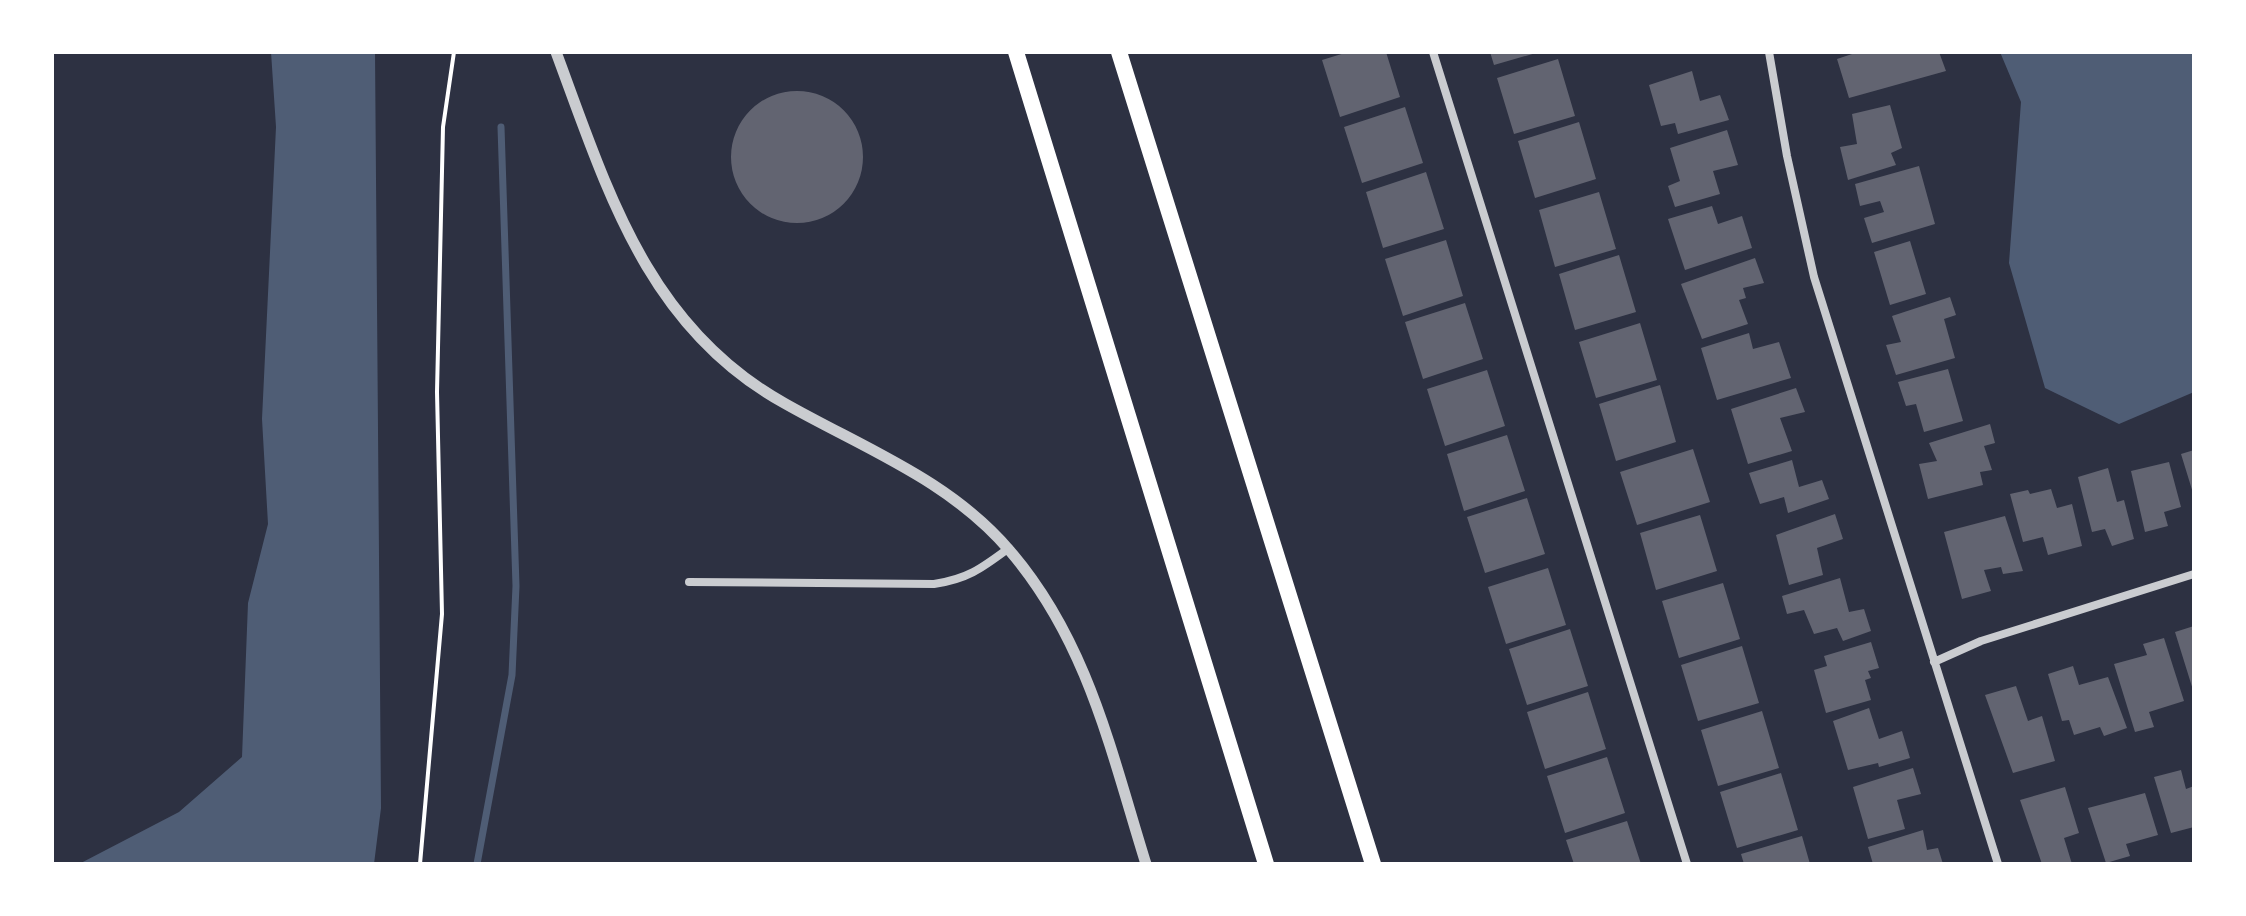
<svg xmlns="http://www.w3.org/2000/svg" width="2246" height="916" viewBox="0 0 2246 916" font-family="Arial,sans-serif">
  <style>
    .water { fill: #4f5d75 }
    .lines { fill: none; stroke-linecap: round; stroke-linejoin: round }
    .stream { stroke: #4f5d75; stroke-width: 7 }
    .building { fill: #626471 }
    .path { stroke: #fff; stroke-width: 4 }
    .minor { stroke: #caccd0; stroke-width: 8 }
    .tertiary { stroke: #caccd0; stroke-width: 11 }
    .motorway { stroke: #fff; stroke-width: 16 }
  </style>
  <rect width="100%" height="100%" fill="#2d3142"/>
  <path class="water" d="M271,52H375L381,808L374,864H79L179,812L242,757L248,603L268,524L262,419L276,127Z
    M2000,52H2194V392L2119,424L2045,388L2009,263L2021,102Z"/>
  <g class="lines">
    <path class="stream" d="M477,864L512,675L516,586L501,127"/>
  </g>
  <path class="building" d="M1348,52H1386L1400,97L1340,117L1322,60Z
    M1490,52H1536V53L1494,65Z
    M1858,52H1939L1946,71L1849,98L1837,59Z
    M1558,59L1575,116L1514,134L1497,78Z
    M1692,71L1700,101L1720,95L1729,120L1678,134L1675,123L1661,126L1649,85Z
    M731 157a66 66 0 1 1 132 0a66 66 0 1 1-132 0Z
    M1890,105L1902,148L1891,153L1896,165L1848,180L1840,147L1857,144L1852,114Z
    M1405,107L1423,163L1362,183L1344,127Z
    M1579,122L1596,179L1535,198L1518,141Z
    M1727,130L1738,165L1713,171L1720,194L1675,207L1668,186L1680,181L1670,148Z
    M1919,166L1935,224L1872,243L1864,218L1884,212L1880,201L1860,206L1855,184Z
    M1426,172L1444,229L1383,248L1366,192Z
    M1599,192L1616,249L1555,267L1539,210Z
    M1712,206L1718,224L1742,216L1752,248L1685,270L1668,219Z
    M1446,240L1463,296L1403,316L1385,259Z
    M1910,241L1926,294L1890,305L1874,252Z
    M1619,255L1636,312L1575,330L1559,274Z
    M1755,258L1764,283L1743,288L1746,298L1739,300L1748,324L1702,339L1681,284Z
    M1950,297L1956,315L1944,319L1955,358L1896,375L1886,345L1901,342L1892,316Z
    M1465,303L1483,359L1423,379L1405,322Z
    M1640,323L1657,380L1596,398L1579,342Z
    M1749,333L1753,349L1779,342L1791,378L1717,400L1701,348Z
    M1948,369L1963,421L1924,432L1916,404L1906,406L1898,382Z
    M1487,370L1505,426L1445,446L1427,389Z
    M1660,385L1676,442L1616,461L1599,404Z
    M1796,388L1805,412L1780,418L1792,451L1748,464L1731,409Z
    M1990,424L1995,443L1984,446L1992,470L1980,472L1983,485L1928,499L1919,464L1937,461L1929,443Z
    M1507,435L1525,491L1464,511L1447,454Z
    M1693,449L1710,502L1637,525L1620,472Z
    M2194,450V493H2193L2181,454Z
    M1792,460L1799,487L1822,480L1829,499L1788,513L1784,497L1760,504L1749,473Z
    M2169,462L2181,507L2164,512L2168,526L2145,532L2131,471Z
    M2108,468L2117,502L2124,500L2134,539L2112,546L2105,529L2092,532L2078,477Z
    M2051,489L2057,508L2072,504L2082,546L2048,555L2043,537L2023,542L2010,494L2028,490L2030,494Z
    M1527,498L1545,554L1485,573L1467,517Z
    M1835,514L1843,539L1817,548L1823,575L1789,585L1776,535Z
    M1700,515L1717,571L1656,590L1640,533Z
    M2005,516L2023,571L2003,574L2001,567L1984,570L1991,591L1962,599L1944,532Z
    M1548,568L1566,625L1506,644L1488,587Z
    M1840,578L1849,612L1864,609L1871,631L1843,641L1837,628L1814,634L1804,610L1787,614L1782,596Z
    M1723,583L1740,639L1679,658L1662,601Z
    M2194,626V690H2193L2175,632Z
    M1570,629L1588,686L1527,705L1509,649Z
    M2164,638L2184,701L2149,712L2154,727L2135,732L2114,664L2147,655L2143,644Z
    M1871,642L1879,668L1868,671L1871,678L1865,680L1871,700L1826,713L1814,670L1827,666L1824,656Z
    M1742,646L1759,703L1698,721L1681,665Z
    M2073,666L2079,685L2108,677L2127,728L2104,736L2100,727L2074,735L2069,720L2062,721L2048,674Z
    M2016,686L2028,721L2042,716L2055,761L2013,773L1985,695Z
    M1588,692L1606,749L1545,769L1527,712Z
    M1869,708L1879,739L1902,731L1910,758L1879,767L1878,763L1848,770L1833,721Z
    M1762,711L1779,768L1718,786L1701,730Z
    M1607,757L1625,813L1565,833L1547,776Z
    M1913,768L1921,794L1897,800L1905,829L1868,839L1853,787Z
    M2181,770L2186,789L2194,786V827L2171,833L2154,777Z
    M1781,773L1798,830L1737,848L1720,792Z
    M2065,787L2079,833L2064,838L2072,864H2042L2020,800Z
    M2145,793L2158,835L2126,844L2130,856L2106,863L2088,808Z
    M1627,821L1641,864H1574L1566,840Z
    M1923,830L1927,850L1938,848L1943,864H1873L1868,847Z
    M1802,836L1810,864H1744L1741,854Z"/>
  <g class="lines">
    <path class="path" d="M420,864L442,614L437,392L443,127L454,52"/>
    <path class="minor" d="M1433,52L1687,864
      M1769,52L1787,156L1814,277L1998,864
      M689,582L934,584C968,579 982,568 1009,548
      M1934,662L1981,641L2194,574"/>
    <path class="tertiary" d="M556,52C607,189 647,327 784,403C863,448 950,480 1010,551C1088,642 1111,752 1146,864"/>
    <path class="motorway" d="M1016,52L1266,864
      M1119,52L1373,864"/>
  </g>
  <rect width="2246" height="916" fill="none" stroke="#ffffff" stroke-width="108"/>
</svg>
